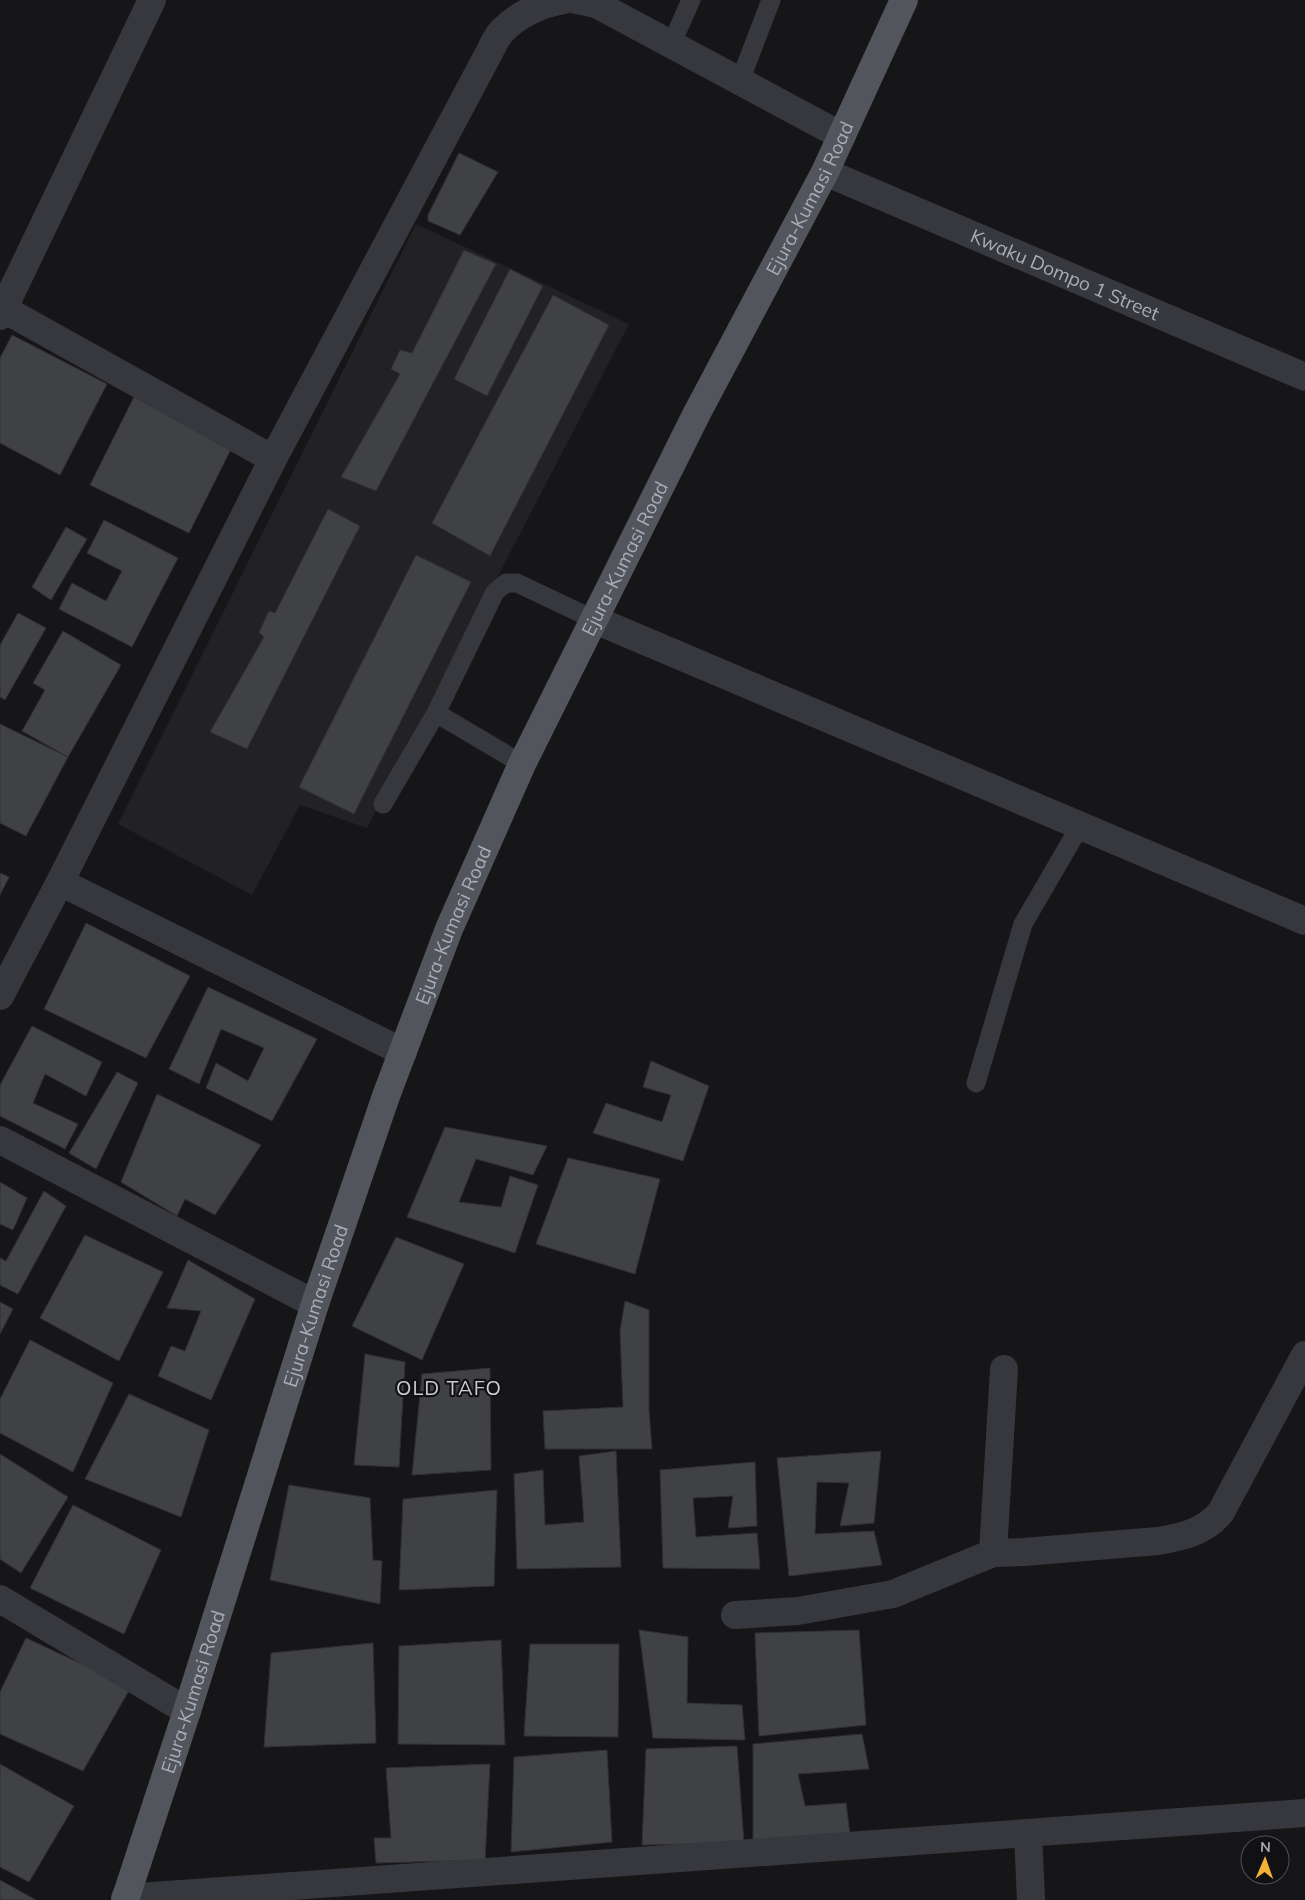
<svg xmlns="http://www.w3.org/2000/svg" width="1305" height="1900" viewBox="0 0 1305 1900" font-family="Mulish,sans-serif">
  <style>
    .built { fill: #222225 }
    .building { fill: #404145; stroke: #303034 }
    .lines { fill: none; stroke-linecap: round; stroke-linejoin: round }
    .service { stroke: #37383d; stroke-width: 19 }
    .minor { stroke: #37383d; stroke-width: 28 }
    .primary { stroke: #53555c; stroke-width: 28 }
    .labels { text-anchor: middle; stroke-width: 4.5; stroke-linejoin: round; paint-order: stroke }
    .street-label { font-size: 19px; fill: #a8adb8; stroke: #111113 }
    .neighbourhood-label { font-size: 20px; letter-spacing: 1px; fill: #c9ccd4; stroke: #111113 }
  </style>
  <rect width="100%" height="100%" fill="#161618"/>
  <path class="built" d="M416,224L629,324L367,828L300,805L252,895L118,824Z"/>
  <path class="building" d="M459,153L498,172L460,235L428,221V215Z
    M464,250L496,264L376,491L341,477L400,374L391,369L400,350L412,353Z
    M510,269L543,286L487,396L454,379Z
    M553,295L609,325L490,556L432,523Z
    M12,335L107,384L60,475L0,443V358Z
    M134,397L233,445L189,533L90,485Z
    M328,509L360,526L247,749L210,732L264,637L259,632L269,611L275,613Z
    M104,520L178,558L132,647L59,609L72,583L106,601L122,571L87,553Z
    M66,527L87,539L51,600L32,587Z
    M416,555L471,582L354,814L299,787Z
    M18,613L46,628L5,700L0,697V645Z
    M63,631L121,665L68,757L22,731L45,690L33,683Z
    M0,724L68,757L26,836L0,823Z
    M0,873L9,877L0,895Z
    M86,923L190,976L146,1058L44,1009Z
    M208,987L317,1039L272,1121L206,1088L216,1063L248,1081L264,1048L221,1029L199,1084L169,1069Z
    M32,1026L102,1062L86,1096L45,1074L33,1103L78,1124L65,1149L0,1116V1085Z
    M651,1061L709,1086L683,1161L593,1133L606,1103L662,1122L671,1095L643,1087Z
    M117,1072L138,1083L96,1169L69,1153Z
    M157,1094L261,1145L215,1215L185,1199L177,1216L121,1182Z
    M445,1127L547,1146L533,1175L476,1159L459,1202L501,1207L510,1176L538,1185L515,1253L407,1217Z
    M568,1158L660,1179L635,1274L536,1244Z
    M0,1182L27,1198L13,1230L0,1224Z
    M44,1191L66,1206L18,1294L0,1285V1258L6,1261Z
    M85,1235L163,1272L119,1361L40,1318Z
    M396,1237L464,1264L422,1360L352,1326Z
    M188,1260L255,1299L211,1400L158,1376L171,1346L185,1351L201,1311L167,1308Z
    M625,1301L649,1310V1410L652,1449H545L543,1411L623,1407L620,1331Z
    M0,1302L13,1309L0,1334Z
    M30,1340L113,1383L73,1472L0,1433V1399Z
    M365,1354L405,1362L399,1467L354,1465Z
    M490,1368L491,1470L412,1475L422,1374Z
    M129,1394L209,1430L181,1517L85,1479Z
    M616,1451L621,1567L517,1569L514,1474L543,1470L545,1525L584,1522L579,1456Z
    M881,1451L874,1523L840,1526L849,1483L817,1482L815,1534L874,1531L882,1565L789,1576L777,1458Z
    M0,1454L68,1497L21,1573L0,1559Z
    M755,1462L757,1526L728,1528L733,1496L693,1498L696,1537L757,1533L760,1569L663,1568L660,1470Z
    M289,1485L370,1498L373,1560L382,1561L380,1604L270,1580Z
    M497,1490L494,1586L399,1590L403,1499Z
    M73,1505L161,1550L124,1634L30,1588Z
    M639,1630L688,1637L687,1703L742,1705L745,1740L653,1738Z
    M859,1630L866,1725L759,1736L755,1633Z
    M26,1638L131,1687L83,1771L0,1734V1692Z
    M501,1640L505,1745L398,1744L399,1646Z
    M373,1643L376,1743L264,1747L271,1653Z
    M530,1644H619L618,1737L524,1736Z
    M862,1734L869,1769L798,1774L805,1806L846,1803L850,1834L753,1844V1744Z
    M737,1746L744,1843L642,1845L646,1749Z
    M607,1750L612,1842L511,1852L514,1757Z
    M0,1764L74,1806L29,1882L0,1867Z
    M490,1764L485,1860L376,1863L374,1838H391L386,1768Z
    M0,1880L36,1900H0Z"/>
  <g class="lines">
    <path class="service" d="M671,45L691,0
      M740,81L771,0
      M436,713L522,764
      M383,804L436,713L495,592L506,583H517L593,619
      M976,1083L1023,924L1080,826"/>
    <g class="minor">
      <path d="M577,0L596,4L842,136"/>
      <path id="s1" d="M825,172L1305,377"/>
      <path d="M0,307L273,459"/>
      <path d="M0,316L152,0"/>
      <path d="M593,619L1305,921"/>
      <path d="M60,882L403,1052"/>
      <path d="M0,996L60,882L273,459L490,51C493,45 497,36 502,31C519,14 541,4 564,0"/>
      <path d="M0,1140L315,1304"/>
      <path d="M1004,1369L993,1553L1024,1552L1158,1541C1182,1537 1205,1532 1221,1512L1305,1355"/>
      <path d="M0,1599L187,1711"/>
      <path d="M735,1615L798,1611L893,1594L993,1553"/>
      <path d="M1028,1834L1031,1900"/>
      <path d="M125,1898L1305,1813"/>
    </g>
    <path class="primary" id="s2" d="M125,1900L187,1711L315,1304L386,1096L449,929L522,764L697,413L825,172L904,0"/>
  </g>
  <g class="labels">
    <g class="street-label">
      <text dy="7" stroke="none"><textPath href="#s2" startOffset="1839">Ejura-Kumasi Road</textPath></text>
      <text dy="7" stroke="none"><textPath href="#s1" startOffset="261">Kwaku Dompo 1 Street</textPath></text>
      <text dy="7" stroke="none"><textPath href="#s2" startOffset="1434">Ejura-Kumasi Road</textPath></text>
      <text dy="7" stroke="none"><textPath href="#s2" startOffset="1029">Ejura-Kumasi Road</textPath></text>
      <text dy="7" stroke="none"><textPath href="#s2" startOffset="624">Ejura-Kumasi Road</textPath></text>
      <text dy="7" stroke="none"><textPath href="#s2" startOffset="219">Ejura-Kumasi Road</textPath></text>
    </g>
    <g class="neighbourhood-label">
      <text x="449" y="1395">OLD TAFO</text>
    </g>
  </g>
  <g transform="translate(1265 1860) rotate(2)"><circle r="24" fill="#111113" stroke="#4d4f55"/>
  <path d="M0-4L9 19L0 12L-9 19Z" fill="#f2b134"/>
  <text y="-8" font-size="14" font-weight="bold" text-anchor="middle" fill="#a8adb8">N</text>
  </g>
</svg>
